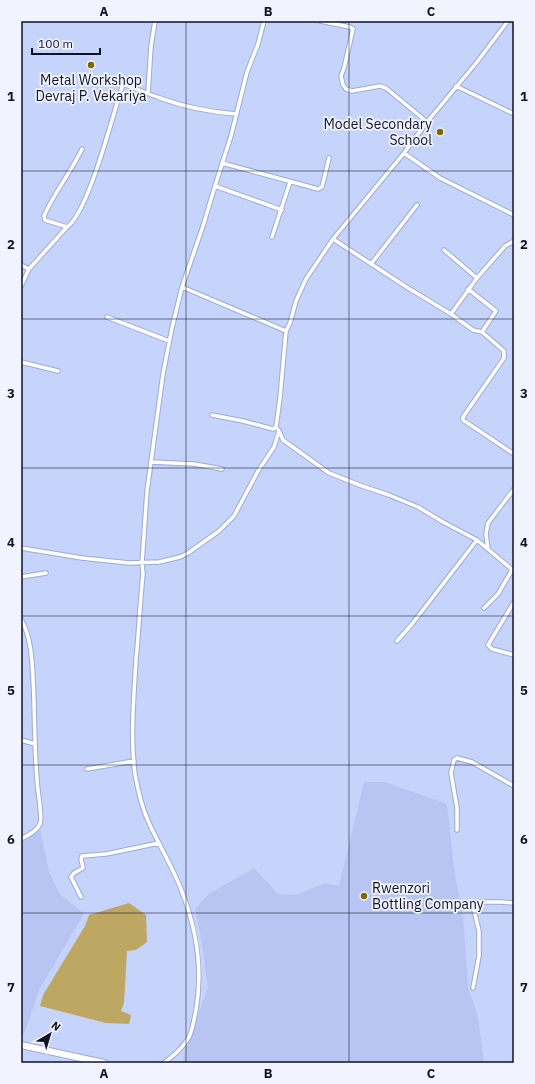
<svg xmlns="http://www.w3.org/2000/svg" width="535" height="1084" viewBox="0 0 535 1084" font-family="'IBM Plex Sans',sans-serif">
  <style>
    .built { fill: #b8c5f2 }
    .green { fill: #bea762 }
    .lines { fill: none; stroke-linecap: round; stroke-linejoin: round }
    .minor-casing { stroke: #9caada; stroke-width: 5.5 }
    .trunk-casing { stroke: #9caada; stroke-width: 8 }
    .minor { stroke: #fff; stroke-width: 3.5 }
    .trunk { stroke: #fff; stroke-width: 6 }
    .grid { fill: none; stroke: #0f1325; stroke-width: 1; stroke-opacity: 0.55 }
    .poi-dot { fill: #816700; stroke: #f1f4ff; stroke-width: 1.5 }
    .labels { text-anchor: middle; stroke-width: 3.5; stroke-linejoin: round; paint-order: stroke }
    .poi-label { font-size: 14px; fill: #0f1325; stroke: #f1f4ff }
    .neatline { fill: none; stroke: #0f1325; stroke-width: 1.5 }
    .grid-label { font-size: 13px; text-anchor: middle; font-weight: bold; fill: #0f1325 }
  </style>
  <rect width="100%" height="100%" fill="#c6d3fb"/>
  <path class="built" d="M364,782H385L447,804L454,869L463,916L468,987L478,1017L484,1063H183L184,1053L208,988L201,938L195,909L209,894L254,868L278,894L296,895L325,883L339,886Z
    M40,829L49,871L59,893L84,914L40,988L24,1034L21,1033V840Z"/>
  <path class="green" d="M129,903L146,915L147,942L136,950L127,951L124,1003L121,1011L131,1015L129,1024L106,1023L40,1006L43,995L85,926L89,915Z"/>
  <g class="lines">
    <g class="minor-casing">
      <path id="minor" d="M320,21L350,27L353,29L344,68L341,76L343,85L346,89L352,91L380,86L386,88L427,122
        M456,86L514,114
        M148,93L151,46L155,21
        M404,153L440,178L514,215
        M222,163L318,189L322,187L329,158
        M215,186L282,210
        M67,227L45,220L44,216C54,193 71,172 82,149
        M272,237L290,182
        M333,239L408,288L451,314L473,330L482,332L504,351V358L463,417V420L514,454
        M444,250L477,278
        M371,264L417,205
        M21,265L29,269
        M21,286L29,269L67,227C89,212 113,113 123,84C135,88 148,94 160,98C184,107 211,112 236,114
        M182,287L286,331L280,398L276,427L279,431L283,440L329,473L362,486L389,495L418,507L443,522L477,540L514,571
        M468,289L496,311L482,332
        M451,314L477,278L505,246L514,241
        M107,317L169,341
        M286,331L290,323L296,301L306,279L333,239L404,153L427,122L477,62L508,21
        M21,362L58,371
        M212,415L243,421L273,429L276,427
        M151,462L194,464L222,469
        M21,548L82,558L129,563L159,562L180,557L188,553L219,531L234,516L258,471L274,447L279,431
        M488,549L486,534L488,523L514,489
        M21,577L46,573
        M514,602L488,645L492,649L514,655
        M484,608L498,594L512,570
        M21,619C31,637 32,658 33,678C35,712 34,745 37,779C37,790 43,816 40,824C37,831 27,836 21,839
        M397,641L412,624L477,540
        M21,740L35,744
        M87,769L134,761
        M457,830V808L451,773L454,760L457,758L472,762L514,786
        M81,897L71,877L74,873L83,868L81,859L82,856L106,854L159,843
        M473,988L479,956V931L473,906L476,902H501L514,903
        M164,1063C174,1055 183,1048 189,1037C193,1029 194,1019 196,1010C203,970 196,927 181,889C172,866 159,845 149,823C142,808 138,791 135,774C130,736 134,697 136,659C139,631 140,602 143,574L142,563L147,491L163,374L172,328L182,287L203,226L215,186L231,136L247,72L258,44L264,21"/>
    </g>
    <g class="trunk-casing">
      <path id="trunk" d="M21,1045L104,1063"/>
    </g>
    <use href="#minor" class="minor"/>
    <use href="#trunk" class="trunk"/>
  </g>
  <path class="grid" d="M186,21V1063M349,21V1063M21,171H514M21,319H514M21,468H514M21,616H514M21,765H514M21,913H514"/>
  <g class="poi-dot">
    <circle cx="91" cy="65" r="4"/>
    <circle cx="440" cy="132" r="4"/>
    <circle cx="364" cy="896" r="4"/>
  </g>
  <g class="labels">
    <g class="poi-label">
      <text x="91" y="85">Metal Workshop<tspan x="91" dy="16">Devraj P. Vekariya</tspan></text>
      <text x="432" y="129" text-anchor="end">Model Secondary<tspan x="432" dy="16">School</tspan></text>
      <text x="372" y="893" text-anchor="start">Rwenzori<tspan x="372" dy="16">Bottling Company</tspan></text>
    </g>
  </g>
  <rect width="535" height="1084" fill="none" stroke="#f1f4ff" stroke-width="44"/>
  <g transform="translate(50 1034) rotate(38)" stroke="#f1f4ff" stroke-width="3" paint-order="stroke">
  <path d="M0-3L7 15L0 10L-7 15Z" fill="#0f1325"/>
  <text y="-6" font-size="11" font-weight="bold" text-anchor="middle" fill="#0f1325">N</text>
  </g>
  <path d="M32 48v6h68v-6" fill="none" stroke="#0f1325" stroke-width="2"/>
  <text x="38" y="48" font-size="12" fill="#0f1325" stroke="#f1f4ff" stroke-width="3" paint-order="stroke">100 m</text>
  <rect x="22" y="22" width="491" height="1040" class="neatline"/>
  <g class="grid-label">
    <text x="104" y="16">A</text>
    <text x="268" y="16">B</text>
    <text x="431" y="16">C</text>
    <text x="11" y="101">1</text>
    <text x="524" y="101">1</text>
    <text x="11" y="249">2</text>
    <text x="524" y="249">2</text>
    <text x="11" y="398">3</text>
    <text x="524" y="398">3</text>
    <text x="11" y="547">4</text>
    <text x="524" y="547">4</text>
    <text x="11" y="695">5</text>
    <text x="524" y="695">5</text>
    <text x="11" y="844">6</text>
    <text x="524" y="844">6</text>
    <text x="11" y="992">7</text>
    <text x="524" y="992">7</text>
    <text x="104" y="1078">A</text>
    <text x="268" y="1078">B</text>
    <text x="431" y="1078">C</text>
  </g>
</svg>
